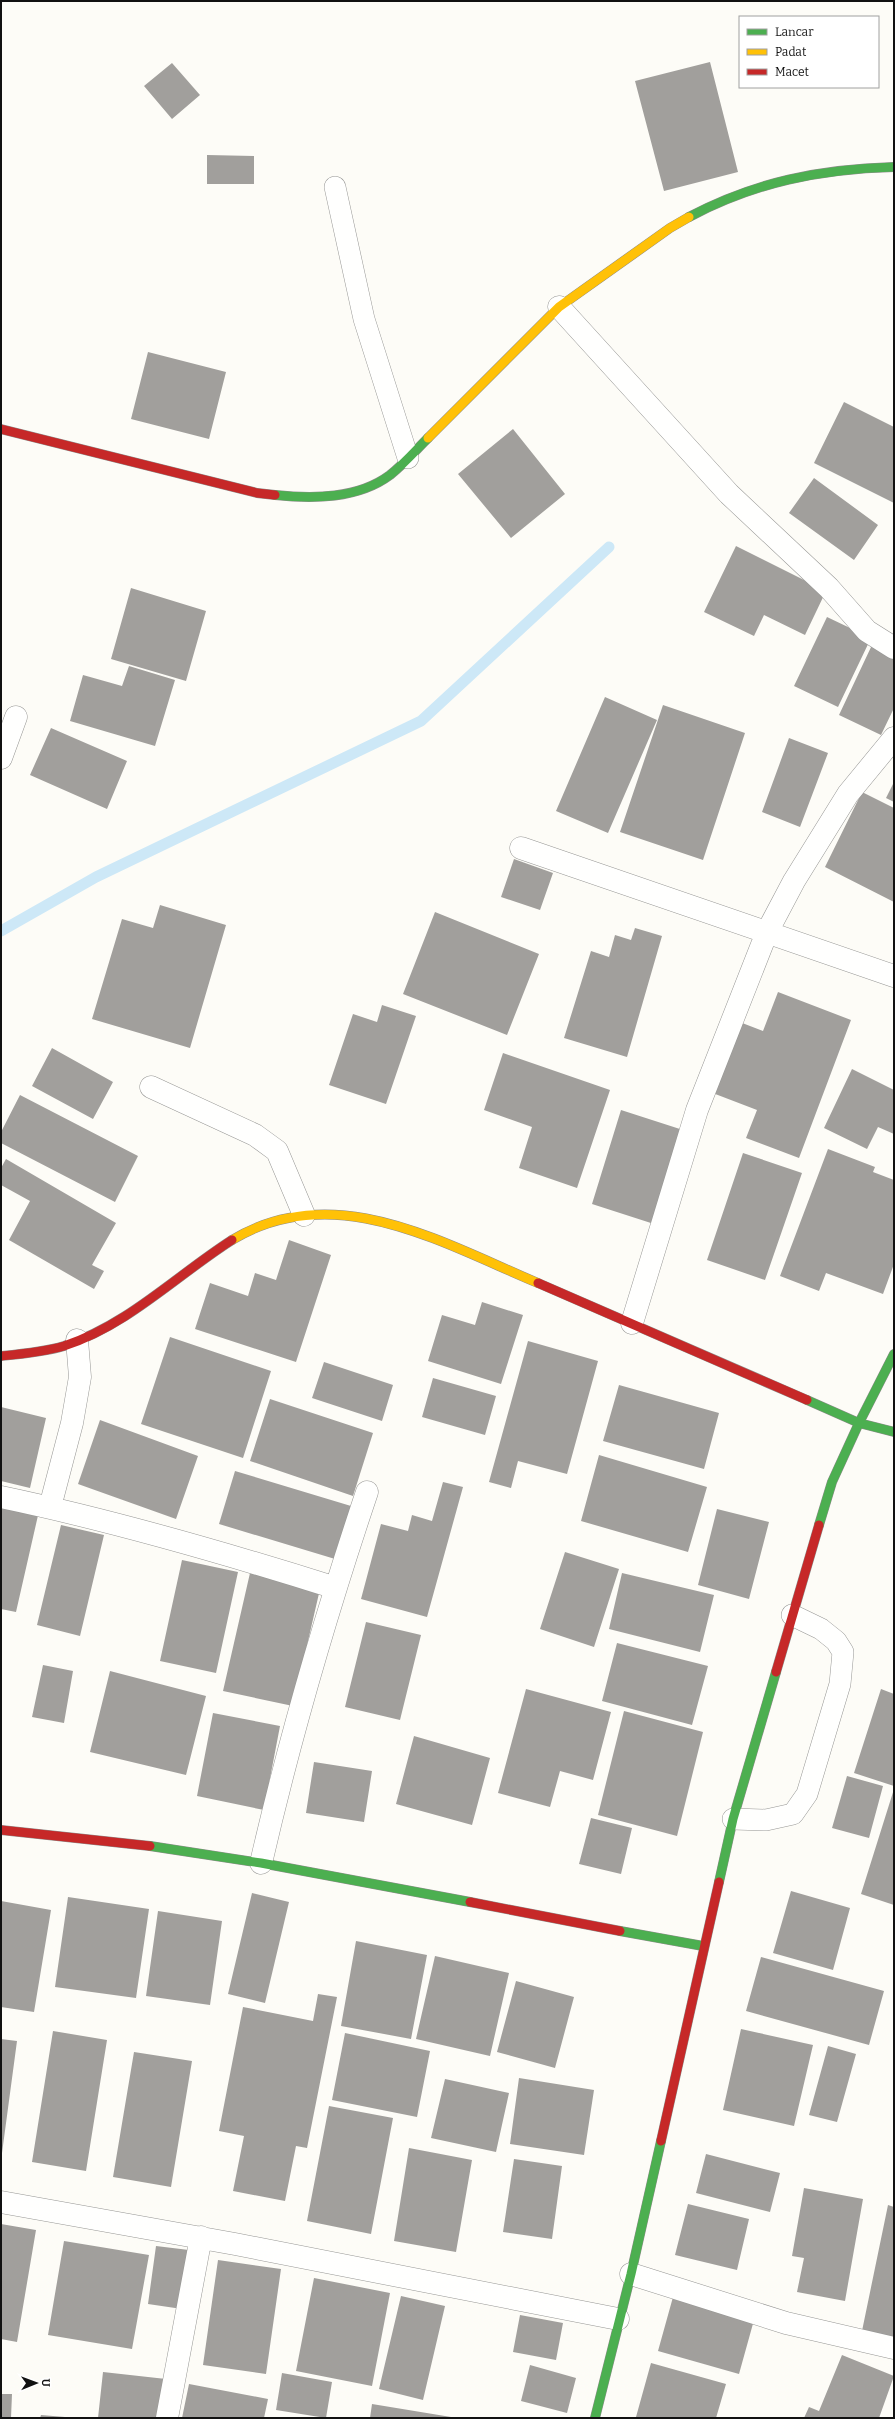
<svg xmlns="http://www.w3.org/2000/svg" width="895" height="2419" viewBox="0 0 895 2419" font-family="Bitter,serif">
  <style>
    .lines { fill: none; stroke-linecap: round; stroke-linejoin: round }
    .stream { stroke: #cde8f7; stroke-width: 11 }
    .building { fill: #a19f9c }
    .lane-casing { stroke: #979795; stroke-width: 22 }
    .street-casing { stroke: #979795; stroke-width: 23 }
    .fast-casing { stroke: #8e8d8b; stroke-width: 10 }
    .slow-casing { stroke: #8e8d8b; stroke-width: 10 }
    .jam-casing { stroke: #8e8d8b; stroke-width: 10 }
    .lane { stroke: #fffffe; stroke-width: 21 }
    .street { stroke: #fffffe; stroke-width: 22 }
    .fast { stroke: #4caf50; stroke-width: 9 }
    .slow { stroke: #ffc107; stroke-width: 9 }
    .jam { stroke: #c62828; stroke-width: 9 }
  </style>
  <rect width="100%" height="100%" fill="#fdfcf7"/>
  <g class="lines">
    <path class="stream" d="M1,931L96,877L421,721L609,547"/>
  </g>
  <path class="building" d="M710,62L738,172L664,191L635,81Z
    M172,63L200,95L172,119L144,86Z
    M207,155L254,156V184H207Z
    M148,352L226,372L209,439L131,419Z
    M844,402L894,427V503L814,463Z
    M513,429L565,494L511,538L458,474Z
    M814,478L878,525L854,560L789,513Z
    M736,546L826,591L805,635L764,615L754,636L704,612Z
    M131,588L206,611L186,681L111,659Z
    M827,617L871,638L838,707L794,686Z
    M872,645L894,656V708L881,735L839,715Z
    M129,666L175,680L155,746L70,721L83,675L122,686Z
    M605,697L657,720L608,833L556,811Z
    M663,705L745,733L703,860L620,832Z
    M51,728L127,761L107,809L30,775Z
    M789,738L828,753L800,827L762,812Z
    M894,782V802L886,798Z
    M862,792L894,808V902L825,867Z
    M514,859L553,873L540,910L501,897Z
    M160,905L226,925L190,1048L92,1019L122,919L153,928Z
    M435,912L539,954L507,1035L403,994Z
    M635,928L662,936L627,1057L564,1038L591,951L609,957L615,935L631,940Z
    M778,992L851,1020L799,1158L746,1138L757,1110L710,1092L737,1021L763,1031Z
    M382,1005L416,1016L386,1104L329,1085L353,1014L377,1022Z
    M52,1048L113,1082L93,1119L32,1086Z
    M503,1053L610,1090L577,1188L519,1168L532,1127L484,1110Z
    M852,1069L894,1090V1134L878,1127L867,1149L824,1128Z
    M20,1095L138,1156L115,1202L1,1143V1132Z
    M621,1110L683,1130L654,1224L592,1204Z
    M828,1149L875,1167L873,1172L894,1180V1264L883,1294L826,1273L819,1291L780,1276Z
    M743,1153L802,1173L765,1280L707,1260Z
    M6,1159L116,1223L92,1265L104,1271L94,1289L9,1240L30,1201L1,1185V1168Z
    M289,1240L331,1255L296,1362L195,1329L210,1283L248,1296L255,1273L276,1280Z
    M482,1302L523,1315L501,1384L428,1361L442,1315L475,1325Z
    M170,1337L271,1371L243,1458L141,1424Z
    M528,1341L598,1361L567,1474L518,1461L511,1488L489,1482Z
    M324,1362L393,1385L382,1421L312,1398Z
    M433,1378L496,1396L485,1435L422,1417Z
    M619,1385L719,1413L704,1469L603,1441Z
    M270,1399L373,1433L353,1496L250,1461Z
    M1,1407L46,1418L30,1488L1,1481Z
    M100,1420L198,1456L176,1519L78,1484Z
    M599,1455L707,1487L688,1552L581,1521Z
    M235,1471L351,1506L335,1559L219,1524Z
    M443,1482L463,1487L427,1617L361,1599L381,1524L408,1531L412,1515L432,1521Z
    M1,1503L39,1511L16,1612L1,1609Z
    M717,1509L769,1522L749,1599L698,1585Z
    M61,1525L104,1535L80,1636L37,1625Z
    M565,1552L619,1569L594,1647L540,1629Z
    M182,1560L238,1572L216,1673L160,1661Z
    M250,1573L320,1589L293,1706L223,1691Z
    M622,1573L714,1595L700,1652L609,1629Z
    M366,1622L421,1635L400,1720L345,1707Z
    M617,1643L708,1666L692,1725L602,1701Z
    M43,1665L73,1671L64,1723L32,1717Z
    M110,1671L206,1696L186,1775L90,1752Z
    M526,1689L611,1712L593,1780L560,1771L550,1807L498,1793Z
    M881,1689L894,1694V1786L854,1773Z
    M624,1711L703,1732L677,1836L598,1815Z
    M213,1713L280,1726L264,1810L197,1796Z
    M414,1736L490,1758L472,1825L396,1804Z
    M314,1762L372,1771L364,1822L306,1813Z
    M847,1776L883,1786L869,1838L832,1828Z
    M894,1789V1905L861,1894Z
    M591,1818L632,1828L621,1874L579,1864Z
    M791,1891L850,1908L833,1970L773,1953Z
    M252,1893L289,1902L265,2003L228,1994Z
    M68,1897L149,1909L136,1998L55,1987Z
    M1,1901L51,1910L34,2012L1,2007Z
    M158,1911L222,1921L210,2005L146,1996Z
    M356,1941L427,1955L411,2039L341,2026Z
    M435,1956L509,1973L490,2056L416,2039Z
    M761,1957L884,1991L869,2045L746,2011Z
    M516,1981L574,1997L555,2068L497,2052Z
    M318,1994L337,1997L307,2148L296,2146L285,2201L233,2191L244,2136L219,2131L243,2007L313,2021Z
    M741,2029L813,2045L794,2126L723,2110Z
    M53,2031L107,2040L86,2171L32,2162Z
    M345,2033L430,2051L417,2117L332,2100Z
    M1,2039L17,2041L2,2153H1Z
    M828,2046L856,2054L837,2122L809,2115Z
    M134,2052L192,2061L171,2187L113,2177Z
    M519,2078L594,2090L584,2155L510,2144Z
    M445,2079L509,2093L496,2152L431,2138Z
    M329,2106L393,2118L371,2234L307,2221Z
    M409,2148L472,2160L456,2252L394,2241Z
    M706,2154L780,2173L770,2212L696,2193Z
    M514,2159L562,2166L552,2239L503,2232Z
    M804,2188L863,2199L845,2301L797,2292L804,2258L792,2256Z
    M688,2204L749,2219L737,2270L675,2255Z
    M888,2205L894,2207V2338L862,2331Z
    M1,2224L36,2230L17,2342L1,2339Z
    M64,2241L149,2255L132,2349L48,2335Z
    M156,2246L189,2250L182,2309L148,2304Z
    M218,2260L281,2269L266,2374L203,2365Z
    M314,2278L390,2293L372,2386L296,2371Z
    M401,2296L445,2306L423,2400L379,2389Z
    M673,2297L754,2320L739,2374L658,2351Z
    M520,2315L563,2323L556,2360L513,2352Z
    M842,2355L894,2376L879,2418H804L809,2407L819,2411Z
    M651,2363L726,2384L716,2418L636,2417Z
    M530,2365L576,2378L567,2413L521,2401Z
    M103,2372L166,2379L162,2418H98Z
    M282,2373L332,2382L326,2418L276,2410Z
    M189,2384L268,2399L264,2418H182Z
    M1,2394H12L11,2418H1Z
    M372,2404L451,2417V2418H370Z
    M41,2415L65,2417V2418H40Z"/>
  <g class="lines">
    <g class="lane-casing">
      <path id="lane" d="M335,187L364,319L408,458
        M733,1819L766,1820L793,1814L807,1794L840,1684L843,1652L836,1641L821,1629L792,1615"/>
    </g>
    <g class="street-casing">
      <path id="street" d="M559,307L729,494L829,588L867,631L894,648
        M1,758L16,717
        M521,848L894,976
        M151,1087L255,1135L277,1151L304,1215
        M632,1323L697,1110L767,932L794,881L848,794L894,738
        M1,1497C115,1521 225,1553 336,1588
        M50,1507L72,1423L80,1377L77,1340
        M261,1863C290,1737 326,1614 367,1492
        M1,2202L235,2244L618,2319
        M631,2274L786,2323L894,2348
        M167,2418L201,2237"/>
    </g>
    <g class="fast-casing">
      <path id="fast" d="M689,217C755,182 820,169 894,167
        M275,495C313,499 358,499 390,475C404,464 416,450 428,438
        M807,1400L859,1423L894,1354
        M819,1525L832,1482L859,1423L894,1432
        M150,1846L261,1863L470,1902
        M719,1882L733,1819L776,1672
        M620,1931L703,1946
        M595,2418L631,2274L661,2141"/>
    </g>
    <g class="slow-casing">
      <path id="slow" d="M428,438L559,307L670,228L689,217
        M232,1240C334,1178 442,1243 538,1283"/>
    </g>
    <g class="jam-casing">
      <path id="jam" d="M1,429L257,493L275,495
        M538,1283L807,1400
        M1,1356C22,1354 44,1352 64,1346C128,1325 177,1275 232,1240
        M776,1672L819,1525
        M1,1830L150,1846
        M470,1902L620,1931
        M661,2141L719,1882"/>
    </g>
    <use href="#lane" class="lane"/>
    <use href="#street" class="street"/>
    <use href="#fast" class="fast"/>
    <use href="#slow" class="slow"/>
    <use href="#jam" class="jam"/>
  </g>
  <rect width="895" height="2419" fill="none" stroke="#111111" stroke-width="4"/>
  <rect x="739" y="16" width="140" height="72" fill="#ffffff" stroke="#a0a0a0"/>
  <rect x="747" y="29" width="20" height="6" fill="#4caf50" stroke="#a0a0a0"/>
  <text x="775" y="36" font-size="12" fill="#111111">Lancar</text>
  <rect x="747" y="49" width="20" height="6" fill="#ffc107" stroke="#a0a0a0"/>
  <text x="775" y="56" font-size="12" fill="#111111">Padat</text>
  <rect x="747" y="69" width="20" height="6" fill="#c62828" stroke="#a0a0a0"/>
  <text x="775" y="76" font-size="12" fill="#111111">Macet</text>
  <g transform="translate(36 2383) rotate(89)" stroke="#ffffff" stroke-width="3" paint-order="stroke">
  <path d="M0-3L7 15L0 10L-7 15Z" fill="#111111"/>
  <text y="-6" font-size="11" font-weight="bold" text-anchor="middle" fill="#111111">U</text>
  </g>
</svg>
